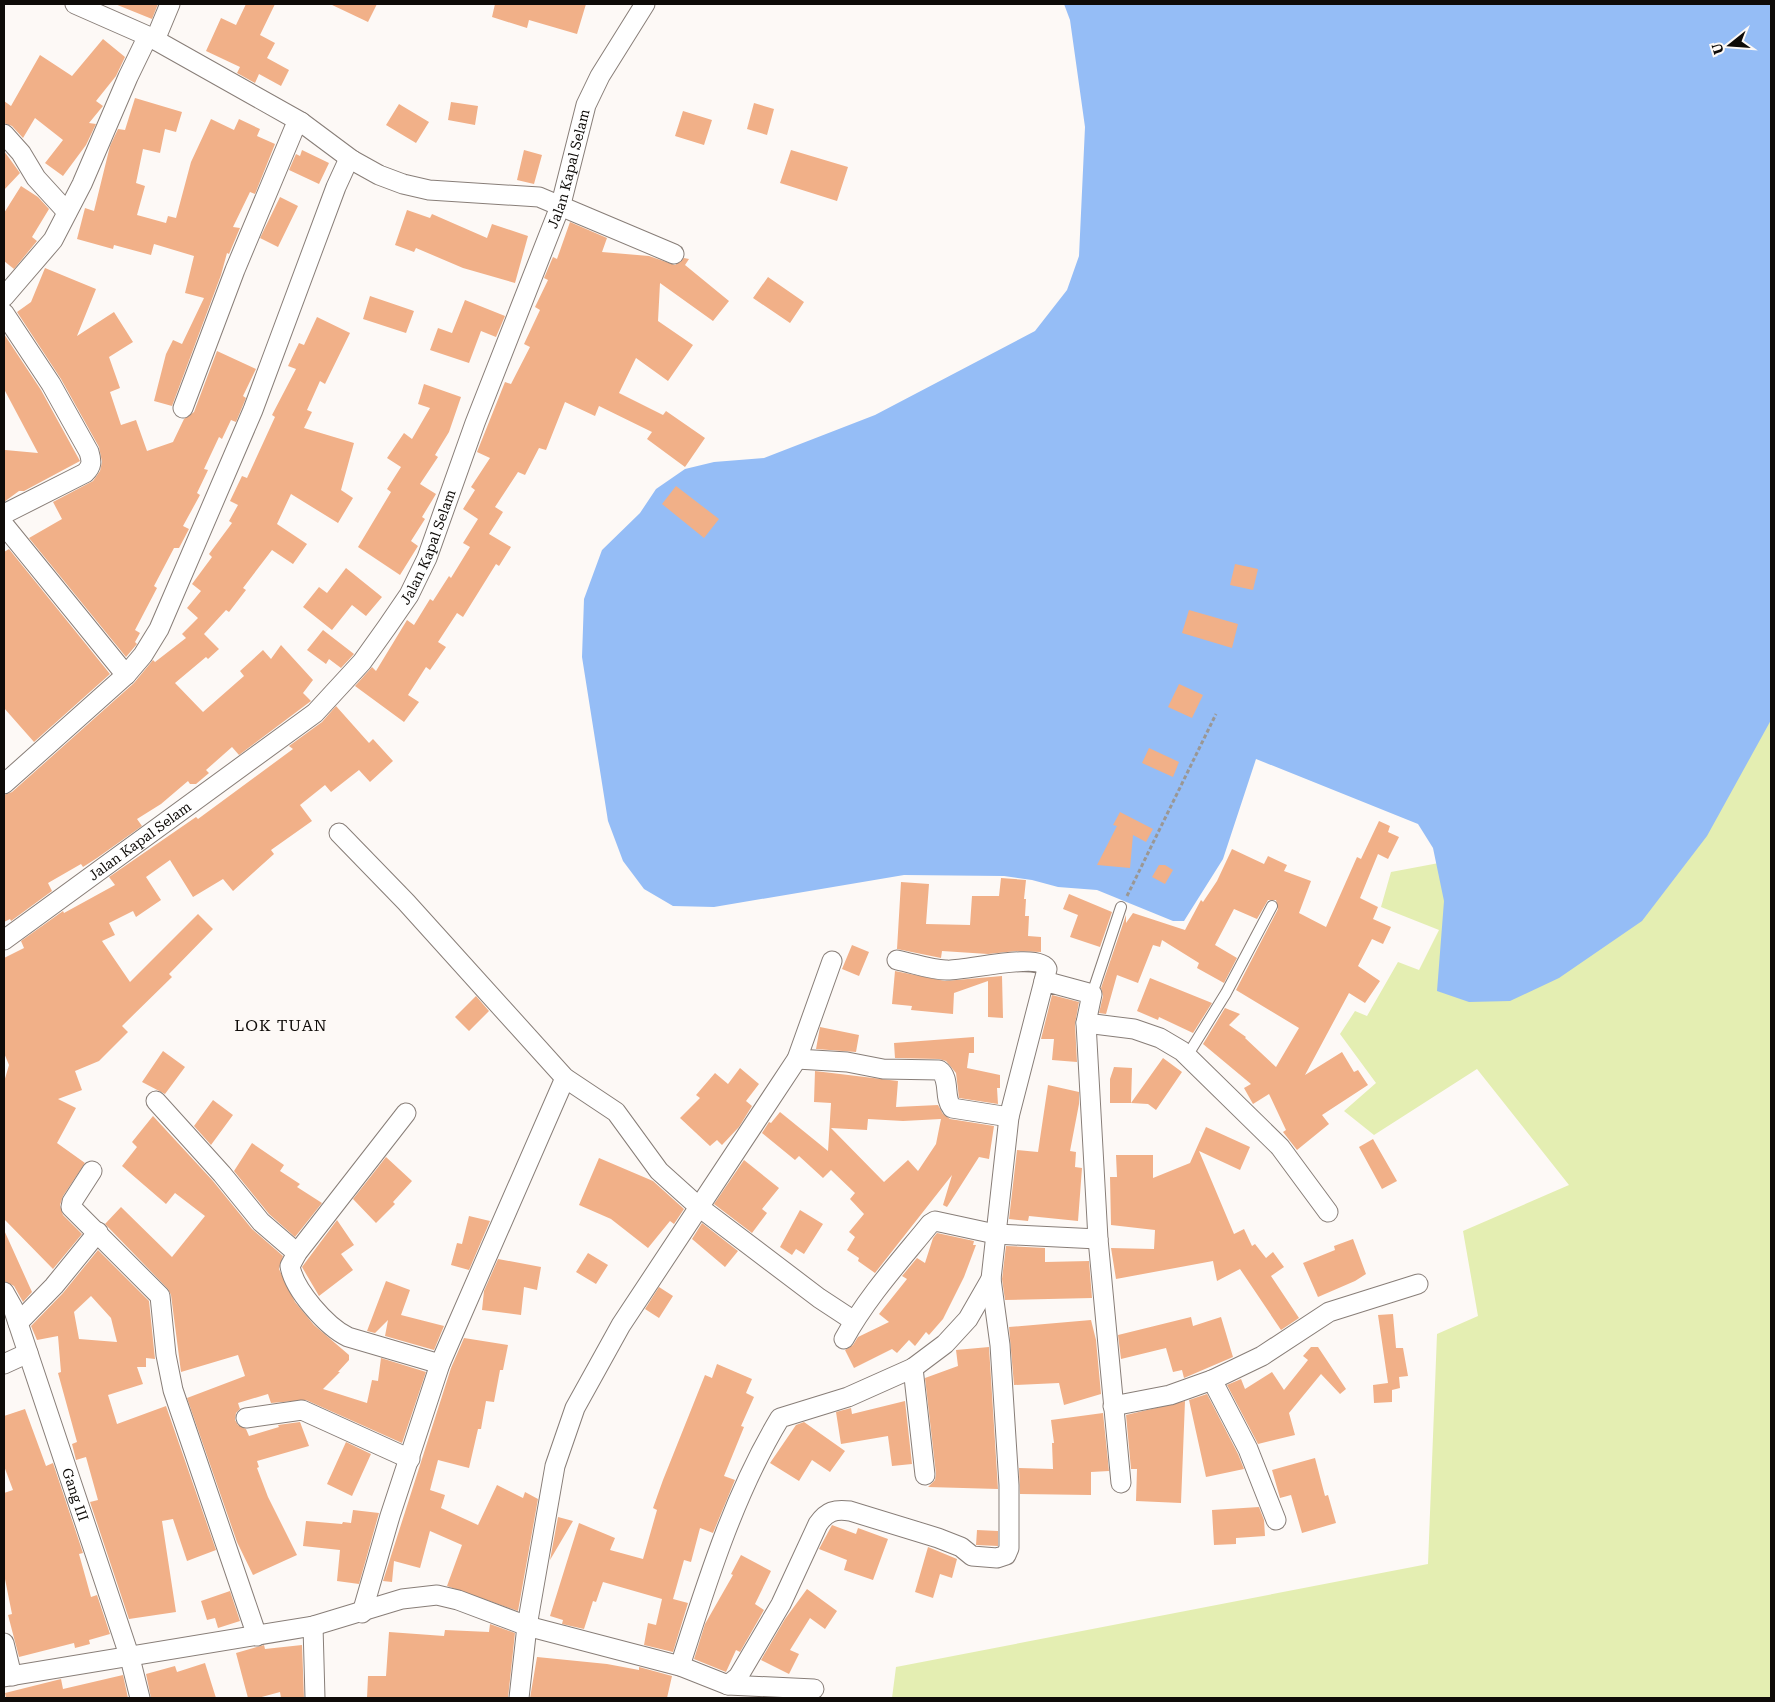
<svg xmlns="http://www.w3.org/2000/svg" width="1775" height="1702" viewBox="0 0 1775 1702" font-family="'Roboto Serif',serif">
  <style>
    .green { fill: #e4eeb2 }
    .water { fill: #95bdf6 }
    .building { fill: #f1b088; fill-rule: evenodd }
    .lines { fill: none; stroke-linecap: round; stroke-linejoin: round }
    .service-casing { stroke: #887e78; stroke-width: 12 }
    .minor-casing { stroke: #887e78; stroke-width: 21 }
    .path { stroke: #9a9794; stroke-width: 3; stroke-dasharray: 4 2.5; stroke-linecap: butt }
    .service { stroke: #fff; stroke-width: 10 }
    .minor { stroke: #fff; stroke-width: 19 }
    .labels { text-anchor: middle; stroke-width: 4; stroke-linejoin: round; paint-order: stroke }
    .street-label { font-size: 14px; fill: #0e0b08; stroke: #fdf9f6 }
    .quarter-label { font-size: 16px; letter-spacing: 1px; fill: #0e0b08; stroke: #fdf9f6 }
  </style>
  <rect width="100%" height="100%" fill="#fdf9f6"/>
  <path class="green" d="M1771,4V1698H892L896,1667L1428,1564L1437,1334L1478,1316L1463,1231L1569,1185L1477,1069L1374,1135L1344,1111L1376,1083L1340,1034L1355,1011L1367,1016L1398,962L1419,970L1439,930L1381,907L1391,872L1476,856Z"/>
  <path class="water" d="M1064,4H1771V720L1707,836L1642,921L1559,978L1510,1001L1469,1002L1437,991L1444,901L1433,848L1418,824L1256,759L1223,859L1184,921H1173L1097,890L1058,887L1032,880L1004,876L904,875L714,907L673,906L644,889L623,861L608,821L582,657L584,599L602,550L640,513L656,489L685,469L714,462L764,458L875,415L1035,331L1067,290L1079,256L1085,127L1070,20Z"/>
  <path class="building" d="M115,4H158L152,19Z
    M246,4H275L260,35L275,43L267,58L289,70L281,86L259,74L255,83L237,73L240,67L206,51L221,18L236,25Z
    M330,4H377L368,22Z
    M495,4H586L577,34L529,20L527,28L492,17Z
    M103,39L125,57L116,76L96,101L103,106L89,123L96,124L86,145L63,176L45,163L63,140L35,118L23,138L12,126L4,123V101L11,106L40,55L72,76Z
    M135,98L182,112L176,132L165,129L160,153L143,149L136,183L145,186L137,215L166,223L168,216L176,218L191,162L211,119L234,130L239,119L260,129L257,136L275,144L255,194L250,192L233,227L240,228L229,254L227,253L221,275L172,406L154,401L166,354L173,340L182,344L204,298L185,293L194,256L154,244L151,255L114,245L113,249L77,239L85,208L94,211L110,146L118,129L125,130Z
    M451,102L478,106L475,125L448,120Z
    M754,103L774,109L767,135L747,129Z
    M399,104L429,122L416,143L386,125Z
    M683,111L712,120L704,145L675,136Z
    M302,150L329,163L319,184L289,170L296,154L300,156Z
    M524,150L542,155L534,184L517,180Z
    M791,150L848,167L837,201L780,183Z
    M4,151L20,173L4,190Z
    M21,186L38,197L49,209L32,237L37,241L14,269L4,261V213Z
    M280,197L298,206L278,247L260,238Z
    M407,210L430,218L432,214L487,238L492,224L528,236L515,283L463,268L416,248L414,252L395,245Z
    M570,222L607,238L602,252L649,256L675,265L684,258L689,259L685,265L729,301L713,321L660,283L658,321L693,345L668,381L636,358L619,393L663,415L666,411L705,438L685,467L647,439L652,432L599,406L595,416L565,402L546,450L539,448L525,475L518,472L495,507L503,512L489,534L511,547L499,566L496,564L463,617L457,613L438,642L446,647L430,670L426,667L408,695L419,702L404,722L355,686L372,667L376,671L407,620L414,625L430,599L433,601L449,576L451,578L470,547L463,543L478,519L463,509L475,490L471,487L490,458L477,452L505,382L511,384L530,347L524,344L540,310L535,307L548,280L544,278L553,257L557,259Z
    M45,268L96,289L77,336L114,312L133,342L109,357L120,388L110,392L121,425L136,420L147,451L173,442L184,419L194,412L217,351L256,369L243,396L246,398L236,422L231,420L222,439L219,437L204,469L208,470L197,493L200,495L183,526L189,529L179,548H174L154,586L157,588L135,630L140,633L135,642L137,644L126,657L29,538L62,519L53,502L93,481L100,471L102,462L99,447L61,379L17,312L31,302Z
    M768,277L804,302L790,323L753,298Z
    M370,296L414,311L406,333L363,319Z
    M465,300L505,316L496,337L481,331L469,363L430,350L438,328L452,333Z
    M317,317L350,333L325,384L320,381L307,410L312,412L304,428L354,443L341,490L353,498L338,523L291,494L277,524L307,544L293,564L272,550L243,588L246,590L229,612L226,610L204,634L219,649L208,659L206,657L175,683L203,712L244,676L240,671L263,650L271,659L281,645L313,680L303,693L311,701L239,755L232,747L206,770L209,773L196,784H190L188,781L161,804L137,819L142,826L97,858L83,867L81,864L48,883L52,891L11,921L10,919L4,922V795L12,792L134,683L153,660L155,662L186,638L182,634L198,618L187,608L201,591L192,584L212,557L209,554L232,523L229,521L238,505L230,501L242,476L247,478L275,417L272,415L296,369L288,366L299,343L304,345Z
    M4,334L41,390L80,461L24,491H19L4,502L5,450L38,453L4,389Z
    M424,384L461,397L449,432L435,455L438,457L420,484L436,494L422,517L425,519L411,541L418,546L400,575L358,547L391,492L387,489L401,467L387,458L404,433L412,439L430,408L418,404Z
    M676,486L719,519L704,538L662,504Z
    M9,549L110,674L34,742L4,708V552Z
    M1235,564L1258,569L1253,590L1230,585Z
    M346,568L382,597L366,616L352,605L332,630L303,607L319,587L327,593Z
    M1189,610L1238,624L1232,648L1182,633Z
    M323,630L354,654L341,668L329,659L326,664L307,650Z
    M1179,684L1203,695L1192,718L1168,707Z
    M336,706L369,743L373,739L393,761L370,782L359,770L331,792L325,785L300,805L312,821L271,850L274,854L233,891L223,879L193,897L170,860L146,877L161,900L136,917L133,911L109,923L115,935L102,941L130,982L198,914L213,929L169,974L172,977L122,1026L128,1032L99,1061L75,1071L82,1090L58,1099L76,1108L57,1143L85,1163L63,1196L60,1205L63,1215L82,1234L53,1269L4,1219V1082L9,1065L4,1053V958L24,948L21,941L63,911L64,913L115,885L109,877L196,817L198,819L293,749L289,746L322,722Z
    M1149,748L1179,762L1173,777L1142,763Z
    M1120,812L1153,829L1146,842L1133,835L1130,868L1097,865L1117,826L1113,825Z
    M1379,821L1390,826L1388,832L1399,837L1388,859L1378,854L1360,898L1378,907L1373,919L1391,927L1383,944L1372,939L1358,966L1380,981L1365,1003L1349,993L1305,1075L1342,1052L1354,1072L1358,1070L1368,1085L1322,1115L1329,1124L1297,1150L1283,1132L1286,1130L1269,1094L1253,1104L1244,1088L1251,1084L1203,1044L1225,1008L1240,1014L1229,1025L1246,1037L1245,1038L1276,1067L1299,1028L1236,990L1278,909L1276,900H1268L1257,919L1234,909L1215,945L1237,958L1224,983L1197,968L1199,963L1162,940L1160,947L1153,945L1138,983L1117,975L1106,1014L1099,1013L1103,996L1101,988L1126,915V923L1133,913L1185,930L1201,900L1203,902L1217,881L1232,849L1264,864L1268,856L1287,865L1284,871L1311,881L1299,913L1326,927L1357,857L1361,859Z
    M1159,865H1165L1173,870L1165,884L1152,877Z
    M1001,878L1026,880L1024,899H1026L1025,916H1029L1028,936L1041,937V952L1016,951L988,954L942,951L941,958L897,949L901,882L929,884L926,924L970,925L972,896H999Z
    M1069,894L1112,912L1100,947L1070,937L1078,915L1063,909Z
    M852,945L869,952L859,976L842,969Z
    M895,971L945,981L1002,976L1003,1018L988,1017V981L954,993L953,1014L911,1010L912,1006L892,1004Z
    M1150,978L1212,1003L1193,1033L1159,1017L1158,1020L1137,1011Z
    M1052,995L1079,1002L1075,1024L1077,1062L1052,1060L1054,1039H1041Z
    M476,996L489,1011L469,1031L455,1017Z
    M820,1027L859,1035L856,1052L816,1049Z
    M974,1037V1053H969L967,1068L1000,1075V1088H997L998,1104L959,1098L956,1073L946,1061L939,1059L895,1058L894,1043Z
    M163,1051L185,1067L165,1094L142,1082Z
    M1163,1058L1182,1072L1156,1110L1148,1104L1131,1103Z
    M1114,1067L1132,1068L1131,1103H1110V1079Z
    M740,1068L759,1084L746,1101L752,1106L739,1127L722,1145L717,1140L710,1146L680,1118L700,1098L696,1095L715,1073L728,1084Z
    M815,1071L898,1081L896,1107L938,1105L943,1114L950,1119L994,1126L989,1159L979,1157L947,1207L943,1205L952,1175L875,1273L858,1261L859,1258L847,1250L855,1237L849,1232L864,1214L850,1199L855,1193L831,1170L823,1178L799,1156L795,1160L762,1133L769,1122L771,1123L780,1112L828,1151L831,1103L814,1102ZM868,1119L903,1121L941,1119L936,1144L918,1171L908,1160L884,1182L831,1128L867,1130Z
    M1048,1085L1079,1092V1104L1070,1151L1076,1152L1075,1167L1082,1168L1078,1221L1029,1216L1028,1221L1009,1219L1017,1150L1038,1152Z
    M213,1100L233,1115L211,1145L194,1126Z
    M153,1116L213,1181L252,1229L283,1256L279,1269L295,1302L314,1325L349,1355V1360L338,1372H340L323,1389L367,1403L372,1380L378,1381L381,1358L426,1372L402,1443L306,1400L271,1403L268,1394L238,1403L240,1409L236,1413L235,1420L238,1425L246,1429L249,1436L279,1427L278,1425L300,1422L309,1446L257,1461L259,1467L257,1468L268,1497L297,1555L253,1575L237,1542L187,1398L245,1376L238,1355L181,1372L171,1295L168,1289L105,1224L121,1207L172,1257L205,1216L175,1193L166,1204L122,1166L137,1147L132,1142Z
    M1206,1127L1250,1147L1240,1170L1199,1151L1234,1234L1244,1229L1252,1246L1255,1244L1266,1258L1273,1252L1284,1267L1271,1276L1299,1318L1281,1330L1240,1269L1217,1281L1213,1261L1116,1279L1111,1248L1154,1249L1155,1230L1111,1225L1110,1177H1117L1116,1155H1153V1178L1190,1163Z
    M1373,1139L1397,1181L1382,1189L1359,1147Z
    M252,1143L284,1165L280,1171L300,1184L297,1187L322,1203L295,1237L269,1214L234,1171Z
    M386,1157L412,1181L393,1202L395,1204L376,1223L353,1199Z
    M599,1158L653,1181L684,1209L674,1224L670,1221L648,1248L611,1219L579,1205Z
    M744,1160L779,1188L762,1209L767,1213L752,1233L714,1204Z
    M800,1210L823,1224L804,1254L796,1249L792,1255L780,1247Z
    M469,1216L490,1221L469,1270L451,1265L457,1243L462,1244Z
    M337,1220L354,1245L341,1254L353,1270L319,1296L302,1267Z
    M702,1223L738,1251L725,1267L692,1239Z
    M4,1230L32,1292L23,1302L14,1286L4,1281Z
    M937,1233L974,1241L973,1245H976L964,1277L943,1319L929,1335L926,1332L915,1346L909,1340L897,1353L892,1349L854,1368L845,1350L853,1345L858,1337L889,1322L879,1314L907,1279L902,1276L917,1258L925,1263L933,1238Z
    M1353,1239L1366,1274L1355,1281L1318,1297L1303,1263L1335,1250L1334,1246Z
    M1006,1246L1045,1248V1262L1089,1261L1092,1298L1005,1300L1002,1279Z
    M98,1250L149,1301L155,1359L146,1358V1367H137L143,1384L108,1395L117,1424L166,1406L216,1550L187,1561L173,1519L162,1521L176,1612L129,1619L90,1502L98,1500L86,1457L76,1460L72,1444L77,1442L58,1373L61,1372L58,1336L37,1340L31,1326L63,1293ZM91,1296L111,1318L117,1342L79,1339L74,1312Z
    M588,1253L608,1265L596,1284L576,1272Z
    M498,1259L541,1267L537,1290L524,1287L521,1315L482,1310L484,1291Z
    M386,1281L410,1290L401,1315L444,1326L434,1350L385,1336L388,1320L375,1333L367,1331Z
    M659,1287L673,1296L659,1318L645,1309Z
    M1393,1314L1396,1348H1403L1408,1376L1399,1377L1400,1388L1392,1390V1402L1374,1403L1373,1385L1388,1383L1378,1315Z
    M1191,1317L1193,1326L1221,1317L1233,1357L1184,1378L1182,1370L1173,1372L1166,1348L1121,1359L1118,1335Z
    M1091,1320L1096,1340L1101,1394L1064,1405L1059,1383L1014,1385L1009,1327Z
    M464,1338L508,1345L503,1370H500L494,1402L486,1401L481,1429H478L469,1468L438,1460L430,1490L445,1495L441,1508L478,1525L497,1485L523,1498L525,1492L538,1499L518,1611L447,1586L462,1545L430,1531L420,1568L394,1561L392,1582L383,1581L451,1368Z
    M989,1347L998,1489L928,1487L935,1480L936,1474L925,1378L958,1366L956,1350Z
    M1311,1347H1318L1346,1389L1340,1394L1321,1374L1289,1413L1295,1435L1258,1444L1227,1385L1241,1379L1245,1389L1272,1372L1284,1390L1308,1360L1303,1356Z
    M717,1364L752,1379L746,1393L754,1397L741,1426L744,1427L724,1476L735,1480L713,1533L700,1528L691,1562L684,1560L673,1599L688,1603L673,1652L644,1645L648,1623L656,1625L662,1599L603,1582L596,1602L593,1601L584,1629L562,1624L563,1620L550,1616L579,1523L615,1538L610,1550L643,1559L657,1510L653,1508L663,1480L705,1375L712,1378Z
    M1207,1394L1238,1454L1244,1469L1206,1477L1189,1400Z
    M905,1401L912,1464L892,1466L888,1436L841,1444L836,1412L851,1408L852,1414Z
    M1185,1401L1181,1503L1136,1501L1137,1469H1131L1126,1415Z
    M25,1409L46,1466L53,1463L83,1553L79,1554L91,1597L97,1595L110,1634L89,1640L90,1644L75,1648L74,1643L19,1657L8,1615L12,1614L4,1574V1493L13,1490L4,1466V1416Z
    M1103,1413L1109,1471L1091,1472V1495L1020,1494L1019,1468L1053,1469L1052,1443H1054L1051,1420Z
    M804,1422L845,1451L830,1472L812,1460L799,1481L770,1463L796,1425Z
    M346,1442L371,1454L352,1496L327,1484Z
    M1315,1458L1325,1496L1328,1495L1336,1523L1302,1533L1291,1495L1280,1498L1272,1470Z
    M1259,1507L1264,1520L1265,1536L1236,1538V1544L1214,1545L1212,1510Z
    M353,1510L379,1513L359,1584L337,1581L340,1550L303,1546L306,1521L342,1524L343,1522L351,1523Z
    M558,1517L573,1521L550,1560Z
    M832,1525L856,1534L858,1528L888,1539L873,1580L844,1570L847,1560L819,1549Z
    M977,1530L998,1531V1546L976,1545Z
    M928,1547L957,1559L952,1578L940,1574L933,1598L915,1592Z
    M741,1555L771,1571L755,1604L764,1610L740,1652L736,1650L726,1672L694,1659L705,1624L733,1575L731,1574Z
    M807,1589L837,1611L825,1629L810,1618L790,1650L799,1654L789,1674L761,1660L785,1619Z
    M230,1591L240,1621L218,1628L215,1618L207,1620L201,1601Z
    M490,1624L515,1633L508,1698H367L368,1676H386L389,1632L444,1636L445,1630L489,1632Z
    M264,1645L265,1649L302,1645L304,1698H281L280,1692L258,1698H248L236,1653Z
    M537,1657L607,1664L639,1670V1667L672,1676L667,1698H530Z
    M205,1663L216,1698H151L146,1674L175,1666L177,1672Z
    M123,1675L128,1698H6L5,1693L61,1679L63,1689Z"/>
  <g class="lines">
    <g class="service-casing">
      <path id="service" d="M1092,994L1121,907
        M1187,1056L1226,993L1272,906"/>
    </g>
    <g class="minor-casing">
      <g id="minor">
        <path d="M75,4L150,37L301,122L352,160L379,175L403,184L429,190L539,197L674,254"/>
        <path d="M155,40L170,4"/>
        <path d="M4,134L21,153L36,178L67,212"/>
        <path d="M4,297L53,240L82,184L128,77L144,44L150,37"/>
        <path d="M4,313L51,384L89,452C92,462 92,466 85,473L4,514"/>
        <path d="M183,408L235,270L294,129L301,122"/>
        <path d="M4,525L126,675"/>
        <path d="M4,784L126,675L143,655L159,629L253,410L336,187L347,163L352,160"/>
        <path d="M339,833L406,902L565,1078L616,1112L659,1171L699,1207L819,1298L854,1321"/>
        <path id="s1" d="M4,940L315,713L362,662L387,627L409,595L427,558L475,423L561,204L586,105L600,76L645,4"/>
        <path d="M897,960C913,963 930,970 946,970C963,972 1039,951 1047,969L1044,981"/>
        <path d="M1086,1023L1134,1029L1160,1038L1182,1051L1280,1147L1328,1212"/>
        <path d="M797,1059L847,1062L883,1069L939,1070C951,1078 943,1097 952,1108L1009,1117"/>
        <path d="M156,1101L222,1174L261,1222L297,1253"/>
        <path d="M406,1113L297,1253L290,1266C294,1290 327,1327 348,1337L440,1364"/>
        <path d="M92,1171L72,1202L71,1207L160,1296L166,1355L173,1390L257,1636"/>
        <path id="s2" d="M4,1292L13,1308L28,1353L130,1658L140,1698"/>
        <path d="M18,1323L54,1286L98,1232"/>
        <path d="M844,1339C867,1297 900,1261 930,1224L935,1221L995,1234L1098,1239"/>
        <path d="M4,1364L28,1353"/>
        <path d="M913,1368L925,1475"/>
        <path d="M1212,1380L1248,1449L1276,1520"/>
        <path d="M1113,1406L1170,1395L1212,1380L1262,1356L1329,1312L1418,1284"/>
        <path d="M246,1418L302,1410L410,1459"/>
        <path d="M362,1613L390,1516L440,1364L565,1078"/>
        <path d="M313,1626L315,1698"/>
        <path d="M4,1643L12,1676"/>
        <path d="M680,1666C707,1582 734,1494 780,1418L848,1397L913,1368L945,1344L968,1319L991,1279"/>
        <path d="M4,1677L313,1626L402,1599L437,1595L458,1600L527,1626L680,1666L728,1685L738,1677L781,1604L818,1524C827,1511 835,1509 850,1511L938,1538L961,1547L972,1556L997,1558L1006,1555L1009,1548V1485L1000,1345L991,1279L1009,1117L1044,981L1092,994L1086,1023L1098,1239L1121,1483"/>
        <path d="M728,1685L814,1689"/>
        <path d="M519,1698L527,1626L555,1466L575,1408L621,1325L797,1059L832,961"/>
      </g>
    </g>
    <path class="path" d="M1127,896L1216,714"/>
    <use href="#service" class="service"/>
    <use href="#minor" class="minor"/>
  </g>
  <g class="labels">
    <g class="street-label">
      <text dy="5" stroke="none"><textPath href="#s1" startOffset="992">Jalan Kapal Selam</textPath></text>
      <text dy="5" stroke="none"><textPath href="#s1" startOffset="588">Jalan Kapal Selam</textPath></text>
      <text dy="5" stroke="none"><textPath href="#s1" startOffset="168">Jalan Kapal Selam</textPath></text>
      <text dy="5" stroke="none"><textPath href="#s2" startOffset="215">Gang III</textPath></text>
    </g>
    <g class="quarter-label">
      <text x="281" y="1031">LOK TUAN</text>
    </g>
  </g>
  <rect width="1775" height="1702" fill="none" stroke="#0e0b08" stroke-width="10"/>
  <g transform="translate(1730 45) rotate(253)" stroke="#fdf9f6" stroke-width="4" paint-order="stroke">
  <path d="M0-4L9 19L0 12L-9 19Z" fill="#0e0b08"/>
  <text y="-8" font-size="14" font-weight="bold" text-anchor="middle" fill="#0e0b08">U</text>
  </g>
</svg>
